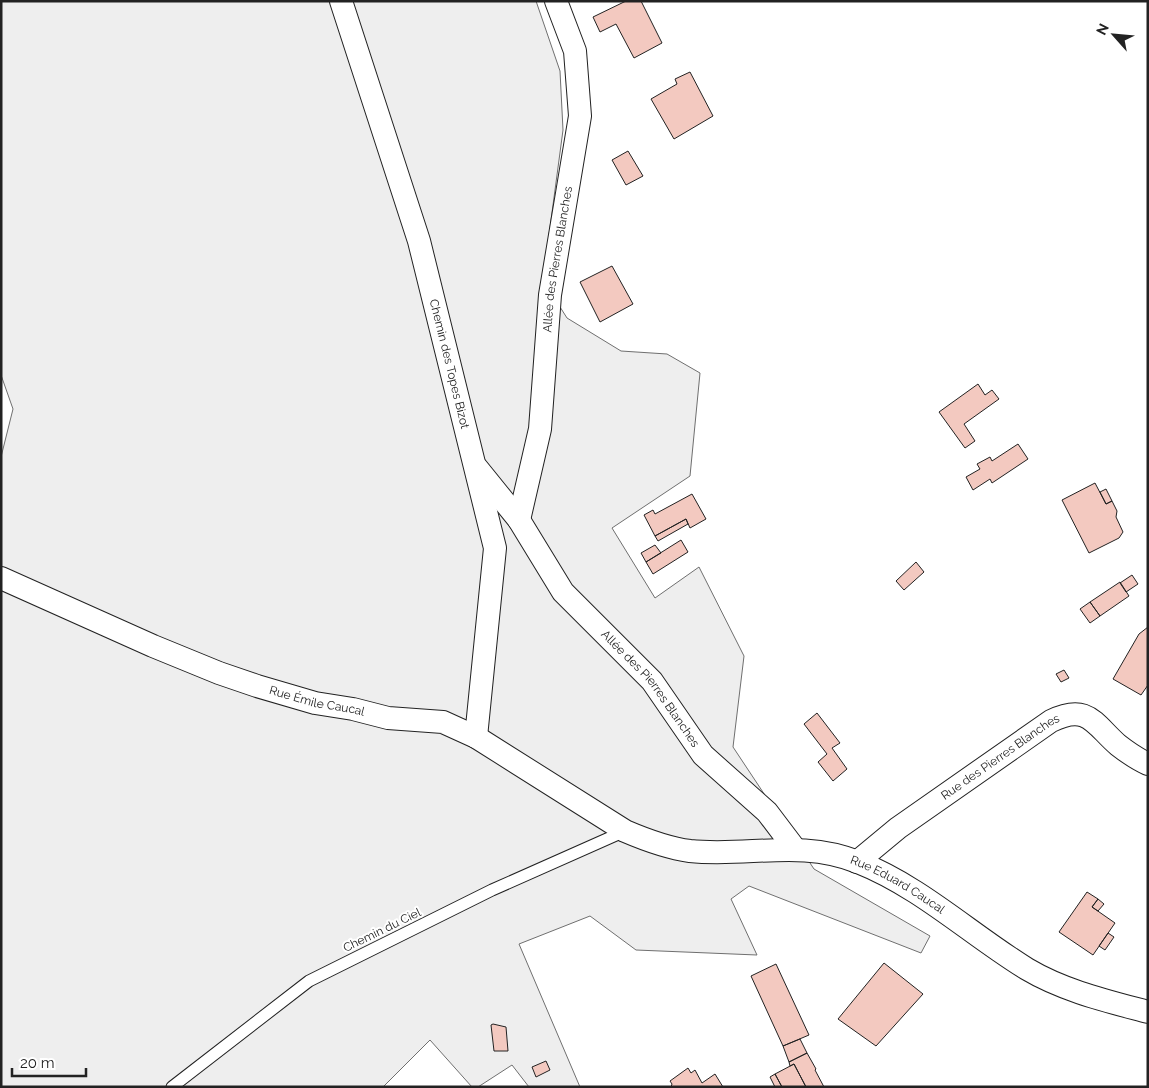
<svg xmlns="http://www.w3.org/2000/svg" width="1149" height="1088" viewBox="0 0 1149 1088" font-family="Raleway,sans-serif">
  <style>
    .green { fill: #eee; stroke: #6f6f6f }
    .building { fill: #f3c9c0; stroke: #222 }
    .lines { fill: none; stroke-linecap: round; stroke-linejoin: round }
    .lane-casing { stroke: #222; stroke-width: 13 }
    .street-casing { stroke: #222; stroke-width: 24 }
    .lane { stroke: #fff; stroke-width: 11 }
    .street { stroke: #fff; stroke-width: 22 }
    .labels { text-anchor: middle; stroke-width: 4; stroke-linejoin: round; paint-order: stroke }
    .street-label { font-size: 12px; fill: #222; stroke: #fff }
  </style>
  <rect width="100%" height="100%" fill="#fff"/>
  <path class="green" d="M1,1H536L560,71L563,130L543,280L567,318L621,351L667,354L700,373L690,476L612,528L655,598L699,567L744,656L733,747L814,869L930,936L921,953L749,886L731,899L757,955L636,950L590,916L519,944L580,1087H529L512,1065L478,1087H472L430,1040L383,1087H1V457L13,409L1,375Z"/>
  <path class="building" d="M626,1H641L662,43L634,58L616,24L600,32L593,17Z
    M690,72L713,116L674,139L651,99L677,84L675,79Z
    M628,151L643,176L626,185L612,160Z
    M612,266L633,304L600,322L580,282Z
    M978,384L985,395L992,390L999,399L964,424L975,441L965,448L939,412Z
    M1018,444L1028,459L992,483L990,479L973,490L966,477L980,469L977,464L990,457L992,461Z
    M1095,483L1106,504L1112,501L1117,511L1116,517L1123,532L1119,538L1089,553L1062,500Z
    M1106,489L1112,501L1106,504L1100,492Z
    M692,494L706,519L690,528L686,519L655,536L644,515L653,510L655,514Z
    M686,519L688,524L658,541L655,536Z
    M681,540L688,552L653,574L646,562Z
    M655,545L661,553L646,562L641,553Z
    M916,562L924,572L904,590L896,581Z
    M1132,575L1138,584L1126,592L1120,583Z
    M1120,582L1129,596L1100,616L1090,602Z
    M1090,602L1100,616L1090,623L1080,609Z
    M1148,627V685L1141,695L1113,679L1139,634Z
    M1064,670L1069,678L1061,682L1056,674Z
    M817,713L840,743L832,748L847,769L833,781L818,762L827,754L804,724Z
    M1087,892L1098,899L1092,907L1115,923L1093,955L1059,932Z
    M1098,899L1104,904L1098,911L1092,907Z
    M1108,933L1114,937L1105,950L1099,946Z
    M884,963L923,994L876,1046L838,1019Z
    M776,964L809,1035L783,1046L751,976Z
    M493,1024L506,1027L508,1051H494L491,1025Z
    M800,1039L807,1053L789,1062L783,1046Z
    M807,1053L816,1069L815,1070L824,1087H806L794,1064L790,1066L789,1062Z
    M546,1061L550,1070L536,1077L532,1067Z
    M794,1064L806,1087H782L775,1074Z
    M688,1068L691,1073L695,1070L702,1083L715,1074L723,1087H671L672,1084L670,1081Z
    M775,1074L782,1087H775L770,1077Z"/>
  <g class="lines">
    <g class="lane-casing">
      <path id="lane" d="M172,1087L309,981L492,890L625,831"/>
    </g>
    <g class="street-casing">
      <g id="street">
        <path id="s1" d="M341,1L419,241L495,548L476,737"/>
        <path id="s2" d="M477,468L519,520L563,592L652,681L703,755L767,812L795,849"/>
        <path id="s3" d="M519,520L540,429L550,295L580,116L575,51L556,1"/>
        <path id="s4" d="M1,578L153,646L219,673L257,686L315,703L353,709L388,718L443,722L476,737L625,831C646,840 667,848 690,851C748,857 801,839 858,862C921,887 970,934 1027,969C1064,991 1107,1001 1148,1012"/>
        <path id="s5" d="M857,862L898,828L1051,721C1088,703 1094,724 1118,745C1127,752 1137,759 1148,764"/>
      </g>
    </g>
    <use href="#lane" class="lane"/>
    <use href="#street" class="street"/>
  </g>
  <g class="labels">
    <g class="street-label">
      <text dy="4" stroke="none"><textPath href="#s3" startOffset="264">Allée des Pierres Blanches</textPath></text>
      <text dy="4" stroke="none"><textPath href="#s1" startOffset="379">Chemin des Topes Bizot</textPath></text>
      <text dy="4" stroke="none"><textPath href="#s2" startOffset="282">Allée des Pierres Blanches</textPath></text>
      <text dy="4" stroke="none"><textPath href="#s4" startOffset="340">Rue Émile Caucal</textPath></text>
      <text dy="4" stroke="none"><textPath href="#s5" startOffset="178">Rue des Pierres Blanches</textPath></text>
      <text dy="4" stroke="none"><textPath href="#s4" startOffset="964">Rue Eduard Caucal</textPath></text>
      <text transform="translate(382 930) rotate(-26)" y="4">Chemin du Ciel</text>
    </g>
  </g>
  <rect width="1149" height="1088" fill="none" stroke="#222222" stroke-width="5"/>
  <g transform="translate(1114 35) rotate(297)" stroke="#ffffff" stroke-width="4" paint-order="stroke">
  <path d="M0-4L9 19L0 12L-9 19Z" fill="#222222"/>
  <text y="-8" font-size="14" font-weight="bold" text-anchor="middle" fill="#222222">N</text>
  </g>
  <path d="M12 1068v8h74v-8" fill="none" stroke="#222222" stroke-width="2.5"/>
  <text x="20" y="1068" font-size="15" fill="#222222" stroke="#ffffff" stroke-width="4" paint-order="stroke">20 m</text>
</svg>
